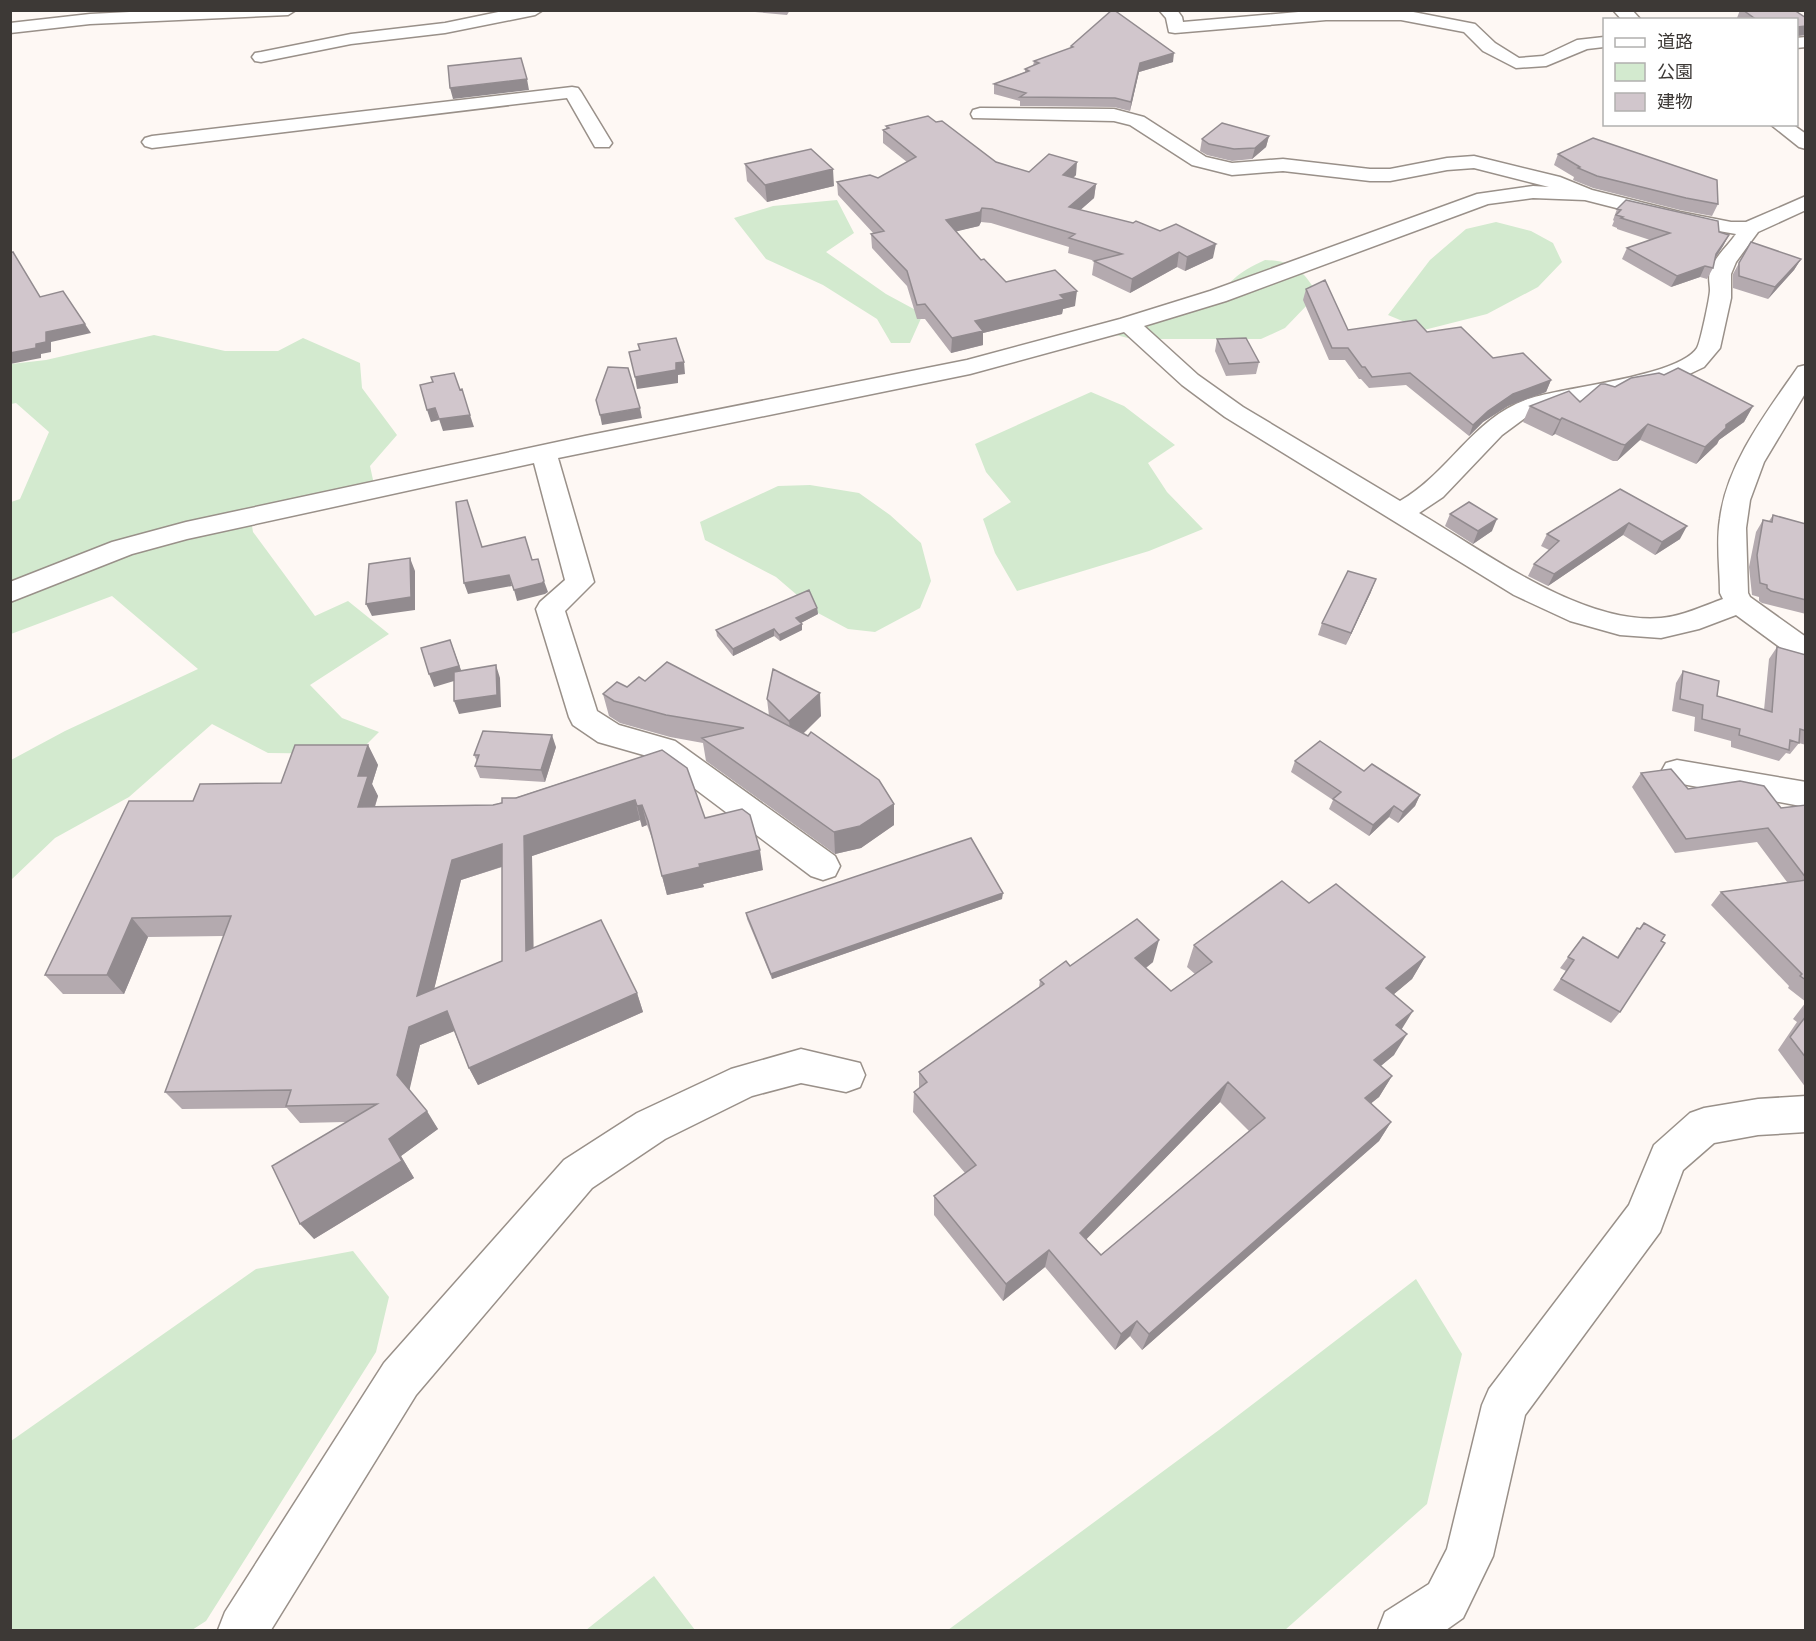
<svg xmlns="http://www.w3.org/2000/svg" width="1816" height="1641" viewBox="0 0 1816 1641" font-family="'Alegreya Sans','Noto Sans JP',sans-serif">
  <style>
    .green { fill: #d3eacf }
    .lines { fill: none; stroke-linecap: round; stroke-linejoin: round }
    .street-casing { stroke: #999089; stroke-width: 3 }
    .secondary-casing { stroke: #999089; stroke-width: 3 }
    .street { fill: #fff; fill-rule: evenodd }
    .secondary { fill: #fff; fill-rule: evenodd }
    .wall { fill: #b4aaaf; fill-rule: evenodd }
    .shaded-wall { fill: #928b8f }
    .building { fill: #d1c6cc; stroke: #928b8f; stroke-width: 1.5; fill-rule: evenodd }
  </style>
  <rect width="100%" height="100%" fill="#fef8f4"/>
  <path class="green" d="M837,200L854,233L826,252L886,294L923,314L910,343H891L877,319L823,285L766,259L734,218L773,206Z
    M1496,222L1531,231L1553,243L1562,262L1538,287L1487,314L1424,330L1388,315L1430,260L1466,229Z
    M1265,260C1289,261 1299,265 1313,287L1310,302L1285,328L1261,339H1132L1100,331L1159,312L1212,306C1230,281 1236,273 1265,260Z
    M154,335L225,351H278L303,338L360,363L362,388L397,435L370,466L375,489L250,514L253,532L315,616L348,601L389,634L310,685L342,718L379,732L357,754L268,753L212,724L129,797L55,838L11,880V760L65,731L198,669L112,596L11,634V502L20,499L49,432L16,403L11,404V364L46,360Z
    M1091,392L1124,406L1175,445L1148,463L1167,492L1203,529L1149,551L1017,591L995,553L983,519L1011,502L986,472L975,444Z
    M810,485L859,493L890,515L921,543L931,581L920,608L875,632L848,629L818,613L776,577L705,540L700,522L778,486Z
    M353,1251L389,1297L376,1352L206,1621L192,1630H11V1441L256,1269Z
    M1416,1279L1462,1354L1427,1504L1285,1630H948L1219,1430Z
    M654,1576L695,1630H586Z"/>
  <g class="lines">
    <g class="street-casing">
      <path id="street" d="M508,10H543L535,15L445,33L351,44L261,62L255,61L252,57L255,53L261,52L351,34L445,23Z
        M1159,10H1177L1182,17L1183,22L1321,10H1403L1475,24L1495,43L1519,58L1543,56L1577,40L1604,37V47L1587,49L1546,66L1516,68L1483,51L1464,32L1401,20H1326L1175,33L1169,32L1166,18Z
        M1613,10H1632L1641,20H1622Z
        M1806,37V47L1796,48V38Z
        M572,87L578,88L581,92L612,143L609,147H595L567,98L152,148L145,146L142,142L145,138L152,136Z
        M980,108L1114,109L1144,117L1206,157L1232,163L1283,159L1370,169H1390L1447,158L1474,156L1560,177L1592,190L1680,212L1731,222H1746L1806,196V210L1758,232L1736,262L1731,274V298L1720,348L1704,367L1683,377L1658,385L1564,404L1525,418L1502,435L1443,497L1419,513C1485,552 1582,625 1661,618C1683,616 1703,606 1723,599L1720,593C1720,569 1716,543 1720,519C1727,463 1767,412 1798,367L1806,365V392L1764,462L1750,500L1746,528L1748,593L1750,597L1806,637V662L1796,659L1736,615L1699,629L1661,638L1620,635L1570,621L1514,595L1225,417L1182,385L1124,332L970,374L558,458L594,582L565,611L597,711L619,725L675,741L835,856L840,866L835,876L823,880L811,876L654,758L598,742L573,725L569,717L536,609L540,602L565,580L534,463L187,539L132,554L10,602V582L112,542L186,522L585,436L967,360L1120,319L1210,291L1477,194L1533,186L1549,187L1474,168L1447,170L1390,181H1370L1283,171L1232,175L1192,165L1130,125L1114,121L973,118L971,114L973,110ZM1533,198L1585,200L1679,224L1736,234C1727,247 1714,257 1710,272C1708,278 1710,284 1710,290C1710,297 1700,344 1697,348C1678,377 1563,387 1528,399C1474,417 1448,474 1400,501L1243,407L1198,375L1144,326L1226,301L1488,204Z
        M1770,124H1792L1806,134V149L1799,147Z
        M1677,760L1806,782V807L1666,781L1661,772L1666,763Z
        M801,1049L860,1063L865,1075L860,1087L846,1092L801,1083L752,1096L665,1139L592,1188L416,1395L271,1630H218L225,1612L384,1363L564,1160L637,1113L731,1069Z
        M1806,1096V1132L1758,1135L1714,1143L1683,1170L1660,1232L1525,1415L1493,1556L1463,1618L1446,1630H1378L1385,1612L1429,1584L1447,1549L1482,1405L1489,1389L1629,1205L1654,1145L1690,1113L1704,1108L1758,1099Z"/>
    </g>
    <g class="secondary-casing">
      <path id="secondary" d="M169,10H296L288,15L90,24L10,33V23L90,14Z"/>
    </g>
    <use href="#street" class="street"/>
    <use href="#secondary" class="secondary"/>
  </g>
  <path class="wall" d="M755,10H790L787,15L755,12Z
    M1740,10H1794L1806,18V35L1797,36V20H1739L1737,18Z
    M1071,46L1173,62L1139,72L1130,111L1114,107L1020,106V101L994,94V84L1025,72V69L1033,66L1034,61L1071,48Z
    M936,122L996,162L1029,172L1076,175L1073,178L1096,184L1094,198L1080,210L1213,258L1185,271L1177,267L1130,293L1092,275L1094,261H1095L1068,253L1069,247L991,223L981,222L979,226L956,231L981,260L1006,282L1075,306L1063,309L1062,314L983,333V345L951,353L925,319H917L907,286L872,248L871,234H874L838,195L837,182L878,178L907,162L883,143V130L886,129V126Z
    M1269,136L1266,147L1252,159L1232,161L1207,155L1200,151L1202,139Z
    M1558,154L1718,204L1712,216L1680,210L1593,188L1573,180L1574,177L1554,165Z
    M745,164L834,186L767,202L747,181Z
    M1617,209L1719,232L1729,235L1723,246L1715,259L1713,268L1707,279L1700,277L1671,287L1622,259L1627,248L1650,240L1617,229V228L1612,226L1614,221L1613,220Z
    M1801,259L1794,270L1768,299L1733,288V274L1739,263Z
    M1306,289L1348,330L1427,332L1493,358L1551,380L1546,392L1508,406L1483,422L1469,436L1406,385L1369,388L1361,379H1359L1345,360H1329L1303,300Z
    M1217,339L1259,362L1256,374L1226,376L1215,351Z
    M1664,375L1753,406L1744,422L1719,440L1717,444L1696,464L1640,440L1617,461H1613L1555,434L1552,436L1523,422L1530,406L1580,402L1615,387Z
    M1620,489L1680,539L1655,555L1623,535L1548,586L1528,576L1534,564L1549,550L1541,546L1547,534Z
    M1450,514L1492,531L1473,544L1445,526Z
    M1773,515L1806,524V614L1762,603L1759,601V597L1752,595L1749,567L1756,532L1763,520L1769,521Z
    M1371,592L1346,645L1318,635L1322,623Z
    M817,608L818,614L801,623L802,630L780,641L774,636L733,656L717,636L716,630Z
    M1777,647L1806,655V745L1799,743L1790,754L1786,753L1779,761L1731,747V741L1694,731L1695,717L1672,711L1676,683L1683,671L1717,696L1764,710L1769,659Z
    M645,681L769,716L767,699L821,716L803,734L894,825L861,848L835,854L706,761L703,743L670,737L620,723L609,716L603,694L627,687Z
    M368,745L378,765L372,784L378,796L375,807L493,805L662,750L705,818L763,870L703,884L704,887L667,895L653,841L647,825L642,827L640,820L532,856L533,948L637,993L643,1012L478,1085L469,1068L454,1031L420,1045L409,1089L438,1129L401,1156L414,1178L314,1239L346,1122L300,1123L287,1108L182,1109L165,1092L224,936L148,937L124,994H63L45,975L193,801L281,783ZM502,867V961L434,989L461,880Z
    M556,747L545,782L480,778L475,766L477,761L474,755Z
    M1295,761L1364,771L1420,795L1415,806L1398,823L1389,817L1369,836L1329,809L1333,800L1291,772Z
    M1641,773L1688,789L1781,808L1806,805V1002L1788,988L1789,986L1711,905L1721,892L1787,882L1757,842L1675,853L1632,787Z
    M1002,899L772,979L747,919L746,913Z
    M1309,903L1425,957L1412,979L1394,994L1402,1029L1394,1055L1380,1066L1392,1076L1379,1097L1371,1103L1391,1122L1379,1141L1142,1350L1130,1336L1115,1350L1045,1267L1003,1301L934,1215V1196L965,1173L913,1112L914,1092L919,1088V1072L1039,988L1040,980L1070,966L1153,962L1146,968L1171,991L1195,974L1187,967L1194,945ZM1220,1102L1249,1131L1101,1255L1086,1239Z
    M1644,923L1620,1012L1611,1023L1553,990L1566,971L1560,968L1583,937L1617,957L1637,928L1639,929Z
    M1806,1002V1088L1778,1050L1797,1022L1793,1019Z"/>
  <path class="shaded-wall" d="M1806,26V35L1797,36V27Z
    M1174,53L1173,62L1139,72L1130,111L1131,102L1140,63Z
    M527,79L529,90L453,99L450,88Z
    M1269,136L1266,147L1252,159L1255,148Z
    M1077,162L1076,175L1061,189L1063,175Z
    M833,169L834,186L767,202L765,185Z
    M1096,184L1094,198L1068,221L1069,207Z
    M982,208L981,222L979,226L946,234V220Z
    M1729,235L1723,246L1710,266L1716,254Z
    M1216,244L1213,258L1185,271L1187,257Z
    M1179,252L1177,267L1130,293L1132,279Z
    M1801,259L1794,270L1768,299L1775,287Z
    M1705,266L1700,277L1671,287L1677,276Z
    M1077,291L1075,306L1063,309L1062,314L983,333V345L951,353L952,338L975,321L1060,295Z
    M85,324L91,333L51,342V352L41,354V358L10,364V353L46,332Z
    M684,362L685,374L678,375V383L637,389L635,377L676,363Z
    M1551,380L1546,392L1508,406L1483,422L1469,436L1473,425L1488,411L1513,394Z
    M1753,406L1744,422L1719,440L1717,444L1696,464L1705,447L1726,425Z
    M435,408L439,420L431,422L427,410Z
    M640,408L642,418L602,425L600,415Z
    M470,415L474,427L443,431L439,419Z
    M1562,418L1555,434L1552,436L1560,420Z
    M1648,424L1640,440L1617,461L1625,445Z
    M1497,519L1492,531L1473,544L1478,531Z
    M1629,523L1623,535L1548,586L1554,574Z
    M1687,526L1680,539L1655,555L1662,542Z
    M410,558L415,571V610L372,616L366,604Z
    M509,575L512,586L468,594L464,583Z
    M1376,579L1371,592L1346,645L1351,633Z
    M544,581L548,592L545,594L517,601L514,590Z
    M817,608L818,614L797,625L796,618Z
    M802,624V630L780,641L779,635Z
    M774,629V636L733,656V649Z
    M450,640L464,678L434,687L429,674Z
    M496,665L500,678L501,707L459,714L454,701Z
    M820,693L821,716L792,744L789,721Z
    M552,735L556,747L545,782L541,770Z
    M368,745L378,765L372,784L378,796L368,827L358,807V776Z
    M1420,795L1415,806L1398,823L1403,812Z
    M635,800L640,820L532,856L534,970L526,951L524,836Z
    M894,804V825L861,848L835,854L834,832Z
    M642,805L647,825L642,827L637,806Z
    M1394,806L1389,817L1369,836L1373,825Z
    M502,844L510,864L461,880L428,1014L417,996L452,860Z
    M760,850L763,870L703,884L704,887L667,895L662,876L699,864Z
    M1003,893L1002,899L772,979L771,974Z
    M132,918L148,937L124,994L107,975Z
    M1159,940L1153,962L1130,980L1135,958Z
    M1425,957L1412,979L1375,1010L1386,988Z
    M637,993L643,1012L478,1085L469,1068Z
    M447,1011L457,1030L420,1045L409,1092L397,1075L409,1027Z
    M1413,1011L1400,1032L1396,1025Z
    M1407,1034L1394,1055L1363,1081L1374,1060Z
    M1392,1076L1379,1097L1353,1118L1365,1098Z
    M1228,1082L1220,1102L1076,1250L1080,1233Z
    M427,1111L438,1129L401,1156L414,1178L314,1239L300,1224L389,1139Z
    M1391,1122L1379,1141L1142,1350L1149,1334Z
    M1049,1250L1045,1267L1003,1301L1006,1284Z
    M1137,1321L1130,1336L1115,1350L1121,1334Z"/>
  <path class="building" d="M1112,10H1114L1174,53L1140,63L1131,102L1115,98L1020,97L1026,93L994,84L1029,71L1025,69L1039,63L1034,61L1073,47L1071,46Z
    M1743,10H1794L1806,18V26L1797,27V20H1757Z
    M521,58L527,79L450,88L448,66Z
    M928,116L936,122L942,121L996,162L1029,172L1049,154L1077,162L1063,175L1096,184L1069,207L1133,223L1136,221L1160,231L1176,224L1216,244L1187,257L1179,252L1132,279L1094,261L1122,254L1069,238L1075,234L992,209L982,208L980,212L946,220L981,260L984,259L1006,282L1055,270L1077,291L1060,295L1064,299L975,321L983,331L952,338L925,304L917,305L907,271L871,234L884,231L837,182L870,175L878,178L916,157L883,130L889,128L886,126Z
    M1222,123L1269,136L1255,148L1234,149L1209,144L1202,139Z
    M1593,138L1717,180L1718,204L1686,198L1597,176L1578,168L1580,167L1558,154Z
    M811,149L833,169L765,185L745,164Z
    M1626,200L1718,221L1719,232L1729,235L1716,254L1713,268L1705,266L1677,276L1627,248L1670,233L1621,218L1623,217L1616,215L1621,210L1617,209Z
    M1751,242L1801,259L1775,287L1739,276V263Z
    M13,252L40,297L63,291L85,324L46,332V342L36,344V348L10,353V253Z
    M1325,280L1348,330L1416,320L1427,332L1461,327L1493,358L1523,353L1551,380L1513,394L1488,411L1473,425L1410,373L1372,377L1365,367H1362L1348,348H1332L1306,289Z
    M676,338L684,362L676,363V370L635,377L629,352L640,350L638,344Z
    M1246,338L1259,362L1229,364L1217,339Z
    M608,367L628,368L640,408L600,415L596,400Z
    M1678,368L1753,406L1726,425V428L1705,447L1648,424L1625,445L1621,444L1562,418L1560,420L1530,406L1569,391L1580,402L1601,384H1605L1615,387L1631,378L1659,373L1664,375Z
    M454,373L460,390L462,389L470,415L439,419L435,408L427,410L420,385L433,382L431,377Z
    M1620,489L1687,526L1662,542L1629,523L1554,574L1534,564L1559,541L1547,534Z
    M467,500L482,547L525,537L532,560L538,559L544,581L542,583L514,590L509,575L464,583L456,502Z
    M1469,502L1497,519L1478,531L1450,514Z
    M1773,515L1806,524V600L1771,591L1767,588V585L1760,583L1757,555L1763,520L1772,522Z
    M410,558L411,597L366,604L369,564Z
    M1348,571L1376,579L1351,633L1322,623Z
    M809,590L817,608L796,618L802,624L779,635L774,629L733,649L716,630Z
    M450,640L459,666L429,674L421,648Z
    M1777,647L1806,655V731L1800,729L1799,743L1790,740L1789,750L1739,735L1740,729L1702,719L1703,705L1680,699L1683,671L1719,681L1717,696L1772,712Z
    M667,662L808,736L811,732L879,780L894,804L860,826L834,832L702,738L744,728L666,715L614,701L603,694L617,682L627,687L639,677L645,681Z
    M496,665L497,695L454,701V672Z
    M773,669L820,693L789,721L767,699Z
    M483,731L552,735L541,770L475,766L479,755H474Z
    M1320,741L1364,771L1372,764L1420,795L1403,812L1394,806L1373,825L1333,799L1341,792L1295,761Z
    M295,745H368L358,776H368L358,807L493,805L502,803V798H516L662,750L687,768L705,818L742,809L750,815L760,850L699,864L700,867L662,876L648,821L642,805L637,806L635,800L524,836L526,951L601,920L637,993L469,1068L447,1011L409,1027L397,1075L427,1111L389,1139L402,1161L300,1224L272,1166L377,1104L286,1106L291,1090L165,1092L231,916L132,918L107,975H45L129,801H193L200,784L281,783ZM502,844V961L417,996L452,860Z
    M1671,769L1688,789L1740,781L1764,786L1781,808L1806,805V878L1768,828L1686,839L1641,773Z
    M971,838L1003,893L771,974L746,913Z
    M1806,880V980L1800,976L1802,974L1721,892Z
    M1282,881L1309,903L1336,884L1425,957L1386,988L1413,1011L1396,1025L1407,1034L1374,1060L1392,1076L1365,1098L1391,1122L1149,1334L1137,1321L1121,1334L1049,1250L1006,1284L934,1196L976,1165L914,1092L927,1082L919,1072L1044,984L1040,980L1066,961L1070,966L1137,919L1159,940L1135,958L1171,991L1212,962L1194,945ZM1228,1082L1265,1118L1101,1255L1080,1233Z
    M1644,923L1665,935L1661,941L1665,943L1620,1012L1561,979L1574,960L1568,957L1583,937L1618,958L1637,928L1640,929Z
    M1806,1016V1058L1790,1037Z"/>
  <rect width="1816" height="1641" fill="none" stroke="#3d3936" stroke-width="24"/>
  <rect x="1603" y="18" width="195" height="108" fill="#ffffff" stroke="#b1b0af" stroke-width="1.5"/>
  <rect x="1615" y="38" width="30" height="9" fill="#ffffff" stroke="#b1b0af" stroke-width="1.5"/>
  <text x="1657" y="48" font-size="18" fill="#3d3936">道路</text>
  <rect x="1615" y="63" width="30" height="18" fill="#d3eacf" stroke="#b1b0af" stroke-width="1.5"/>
  <text x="1657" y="78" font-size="18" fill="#3d3936">公園</text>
  <rect x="1615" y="93" width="30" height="18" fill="#d1c6cc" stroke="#b1b0af" stroke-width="1.5"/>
  <text x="1657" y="108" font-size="18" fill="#3d3936">建物</text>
</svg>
